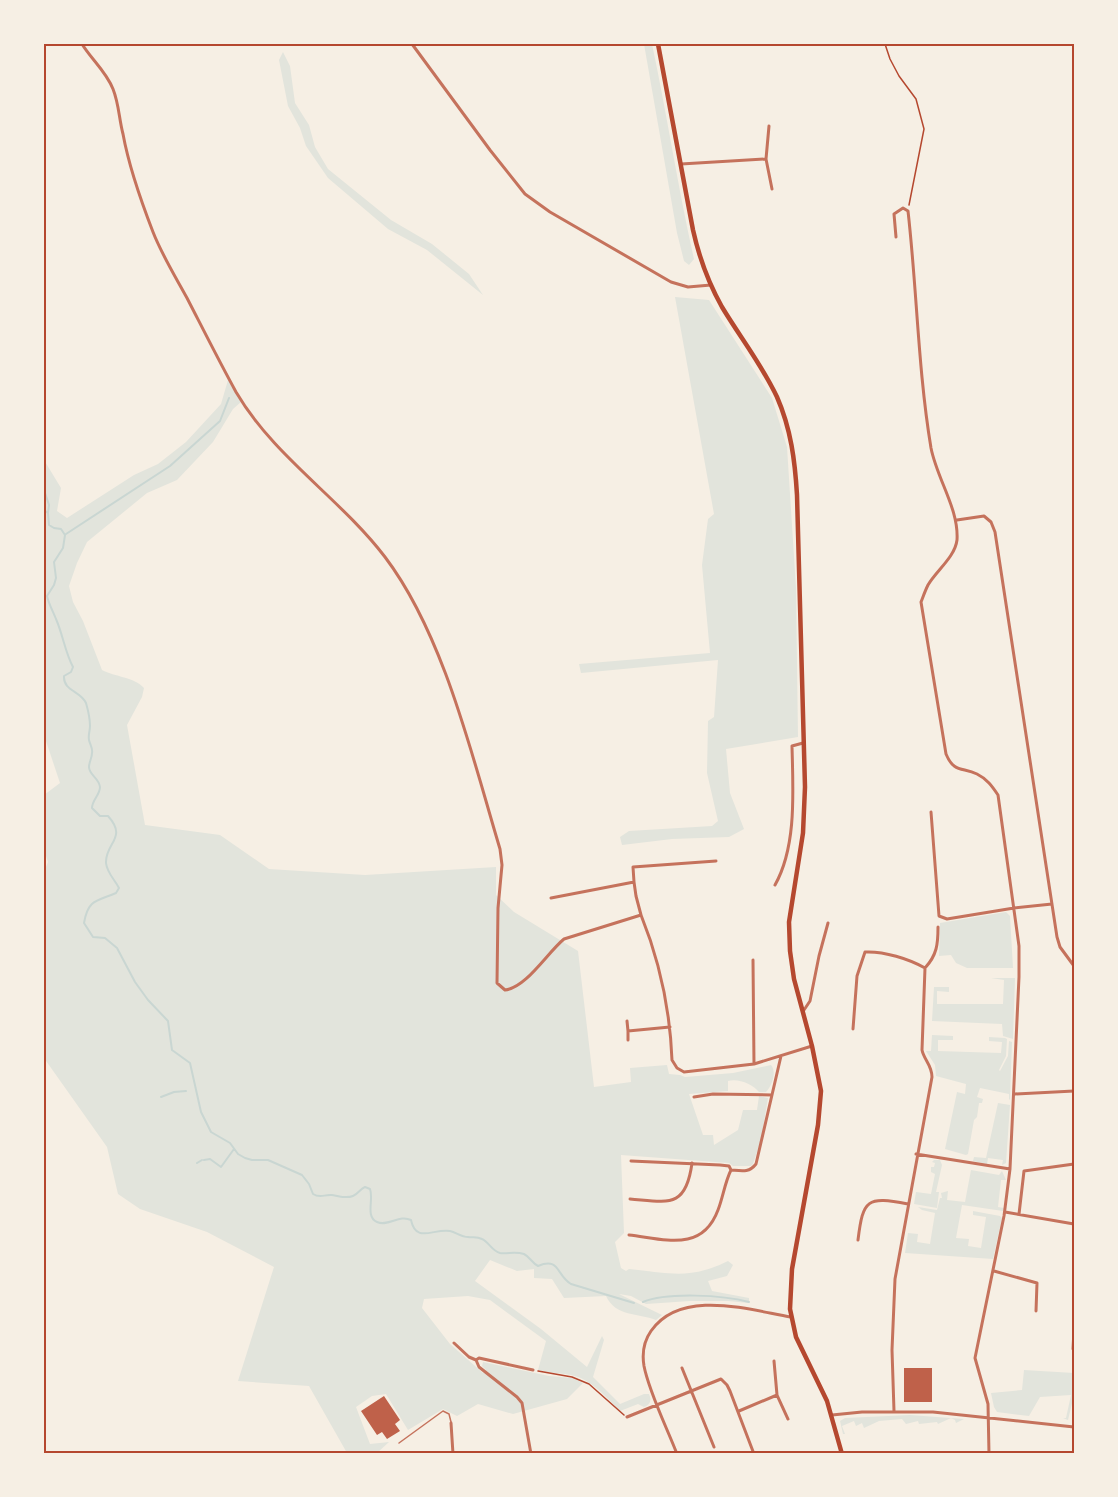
<svg xmlns="http://www.w3.org/2000/svg" width="1118" height="1497" viewBox="0 0 1118 1497" font-family="'Fira Sans',sans-serif">
  <style>
    .green { fill: #e2e4dc }
    .lines { fill: none; stroke-linecap: round; stroke-linejoin: round }
    .stream { stroke: #c9d6d2; stroke-width: 2 }
    .building { fill: #bf614a }
    .path { stroke: #b5482f; stroke-width: 1.5 }
    .service { stroke: #c5725c; stroke-width: 1.5 }
    .minor { stroke: #c5725c; stroke-width: 3 }
    .secondary { stroke: #b5482f; stroke-width: 4.5 }
    .neatline { fill: none; stroke: #b5482f; stroke-width: 2 }
  </style>
  <rect width="100%" height="100%" fill="#f6efe4"/>
  <path class="green" d="M644,44H652C667,115 678,188 694,259L689,265L684,261L677,233Z
    M283,52L290,66L295,103L309,125L315,147L328,169L391,220L432,244L469,274L483,295L427,250L388,229L328,178L306,146L300,128L288,106L279,60Z
    M675,297L709,300L772,398L787,447L796,588L798,737L726,749L730,793L744,829L729,837L672,839L622,845L620,837L629,831L712,826L718,821L707,773L708,721L714,717L718,660L581,673L579,664L710,653L702,565L708,519L714,514Z
    M228,380L241,402L233,409L213,442L177,480L147,493L87,542L77,563L69,586L73,602L83,621L102,670C115,677 134,677 144,688L142,697L127,725L145,825L220,835L269,869L365,875L496,867V895L514,912L578,951L594,1087L631,1082L630,1068L667,1065L669,1074L680,1075L685,1077L733,1073L771,1065C777,1072 772,1086 766,1092H759C753,1084 738,1078 728,1081V1091L689,1094L703,1135H713L714,1145L738,1130L743,1110H757L759,1096L768,1098L761,1140L753,1164L751,1166H733L729,1163L621,1155L624,1233L615,1242L621,1268L626,1271L629,1269C669,1273 690,1280 728,1261L733,1265L727,1276L708,1281L712,1291L749,1298V1303L728,1301H690L646,1304L631,1296L619,1294L662,1315L656,1320C638,1313 616,1317 606,1296L564,1298L552,1279L534,1278V1269L517,1271L490,1260L475,1281L541,1329L587,1367L602,1336L604,1340L593,1377L620,1404L644,1394H649C652,1400 650,1405 644,1407L638,1404L620,1411C606,1397 591,1379 571,1375C559,1373 549,1373 538,1370L546,1341L490,1300L468,1296L424,1299L422,1308L450,1344L483,1373L486,1370L482,1366L483,1362L549,1376L572,1378L583,1383L567,1399L513,1414L478,1404L457,1416L443,1409L408,1430L386,1394L372,1396L356,1407L370,1444L389,1442L377,1453H347L309,1386L238,1381L274,1267L207,1232L140,1209L118,1194L107,1147L44,1058V872L48,862L44,850V795L60,783L44,735V460L61,488L57,511L67,518L134,475L158,464L186,442L221,404Z
    M1006,912L1010,916L1013,968H967L956,963L951,955L939,956L940,923Z
    M991,978H1015L1013,1039L1003,1036L1002,1024L932,1021L934,987H949V992L937,991V1004H1003L1004,980Z
    M932,1035L953,1036V1040H938V1051L1001,1053L1002,1042L989,1041V1037L1005,1038L1007,1039L1006,1056L999,1070L1000,1071L1008,1056L1009,1041L1012,1042L1010,1100L1009,1099V1094L980,1088L977,1097L983,1099L982,1103H979L977,1117L974,1120L968,1154L966,1155L945,1149L957,1092L965,1094L966,1084L936,1076L935,1065L926,1051H931Z
    M998,1103L1010,1105L1006,1163L1002,1165L1003,1160L988,1158L987,1164L973,1161L974,1157L986,1158Z
    M934,1160H940L942,1165L936,1192H939L937,1208L914,1204L916,1192L931,1194L935,1174L931,1172V1167H934L935,1163L932,1162Z
    M971,1170L999,1175L1002,1171L1006,1180H1001L998,1207L1004,1208L1003,1211L962,1205L956,1238L969,1239L968,1246L981,1248L986,1217L973,1215V1211L1000,1216L1002,1218L993,1259L905,1253L908,1233L918,1234L917,1242L930,1244L935,1213L922,1210L918,1207L937,1210L940,1198H942L941,1193L948,1191L947,1200L965,1202Z
    M1024,1370L1074,1373V1395L1068,1420L1063,1418H1066L1071,1395L1040,1397L1029,1416L997,1412L994,1407L991,1393L1022,1390Z
    M910,1415L964,1419L956,1423L955,1420L951,1418L938,1424L937,1422L919,1424L918,1421L906,1424L902,1419L879,1421L864,1428L862,1423L856,1426L854,1421L842,1426L845,1434H843L840,1421L845,1418Z"/>
  <g class="lines">
    <path class="stream" d="M44,490L49,505L48,513
      M44,510L48,513L49,525L54,528L61,529L65,535L63,548L54,562L56,578L54,585L47,596C49,605 53,611 56,619C63,635 65,652 73,667L71,672L64,676C63,691 81,691 86,703C88,710 90,719 90,726C90,731 88,735 89,740C90,745 93,748 92,753C92,758 89,762 89,767C89,775 99,778 100,787C100,795 92,800 92,808L100,816H108C128,838 105,843 106,863C107,873 115,880 119,888L116,893C97,901 88,899 84,923L93,937L105,938L117,948L135,982L148,1000L168,1021L172,1050L190,1063L201,1112L211,1132L230,1143L238,1154L245,1158L252,1160H268L302,1175L309,1184L313,1194C321,1199 324,1194 332,1195C340,1196 345,1199 353,1196C358,1194 360,1189 365,1187L370,1189C374,1199 365,1217 377,1222C389,1227 399,1214 411,1220C416,1244 434,1228 450,1231C456,1232 461,1237 468,1237C473,1238 476,1236 482,1239C489,1242 492,1251 500,1253C508,1254 515,1251 524,1254C530,1257 532,1263 538,1266C560,1257 556,1275 571,1284L634,1303
      M66,534L170,466L220,421L229,398
      M161,1097L174,1092L186,1091
      M204,1160L210,1159L221,1167L234,1149
      M197,1163L202,1160
      M643,1302C667,1292 723,1295 749,1302"/>
  </g>
  <path class="building" d="M904,1368H932V1402H904Z
    M384,1396L400,1420L395,1424L400,1431L387,1439L382,1432L377,1435L361,1411Z"/>
  <g class="lines">
    <path class="path" d="M885,44L890,59L899,76L916,99L924,129L909,205
      M538,1371L572,1377L589,1384L624,1415"/>
    <path class="service" d="M399,1443L443,1411L449,1414L451,1422"/>
    <path class="minor" d="M82,44C91,59 106,71 113,89C119,104 119,119 123,134C129,167 141,201 153,232C162,255 175,276 187,298C203,329 219,361 236,392C274,457 340,498 385,557C444,635 472,756 500,849L502,865L498,908L497,983L505,990C526,988 547,953 564,939L641,915C660,962 670,1009 672,1060L677,1068L684,1072L754,1064L812,1046
      M412,44L490,150L525,194L550,212L671,282L688,287L711,285
      M769,126L766,159L772,189
      M681,164L766,159
      M896,237L894,214L903,208L908,211C917,290 918,370 931,448C937,479 959,509 957,540C955,557 936,571 928,585C925,591 923,597 921,602L946,754C954,773 962,767 977,774C987,779 992,786 998,795L1019,946V977L1010,1169L1004,1216L975,1358L988,1404L989,1454
      M957,520L984,516L991,522L995,532L1057,937L1060,947L1074,966
      M931,812L939,916L947,919L1014,908L1052,904
      M634,882L633,867L716,861
      M775,885C797,846 793,790 792,746L803,743
      M551,898L634,882L636,896L641,915
      M753,960L754,1064
      M925,968C937,955 938,944 938,927
      M804,1010L810,1001L819,956L828,923
      M627,1021L628,1031
      M853,1029L857,976L865,952C884,951 909,959 925,968L922,1050C924,1060 932,1065 932,1077L895,1279L892,1350L894,1411
      M628,1040V1031L670,1027
      M1015,1094L1074,1091
      M694,1097L713,1094L772,1095
      M916,1154L1010,1169
      M631,1161L720,1165L729,1166L731,1170
      M630,1199C668,1202 686,1209 692,1163
      M1005,1212L1074,1224
      M1019,1214L1024,1171L1074,1164
      M629,1235C664,1239 702,1253 718,1210C723,1197 725,1182 731,1170C742,1171 749,1173 756,1164L781,1056
      M858,1240C863,1199 867,1196 908,1204
      M994,1271L1037,1283L1036,1311
      M454,1343L469,1357L476,1360L479,1358L533,1370
      M1073,1349L1074,1329
      M476,1360L479,1367L517,1397L522,1403L531,1454
      M774,1361L777,1395
      M682,1368L714,1447
      M739,1411L777,1395L788,1419
      M832,1415L862,1412H933L1074,1427
      M627,1417L721,1379L727,1385L730,1391L754,1454
      M451,1423L453,1454
      M677,1454C667,1428 649,1392 644,1366C642,1354 644,1341 651,1331C681,1288 749,1310 791,1317"/>
    <path class="secondary" d="M658,44L693,230C699,257 708,282 722,307C740,337 762,365 777,397C791,429 795,461 797,495L805,787L803,833L789,922L790,951L794,979L812,1046L821,1091L818,1125L792,1269L790,1309L796,1337L827,1401L842,1454"/>
  </g>
  <rect width="1118" height="1497" fill="none" stroke="#f6efe4" stroke-width="90"/>
  <rect x="45" y="45" width="1028" height="1407" class="neatline"/>
</svg>
